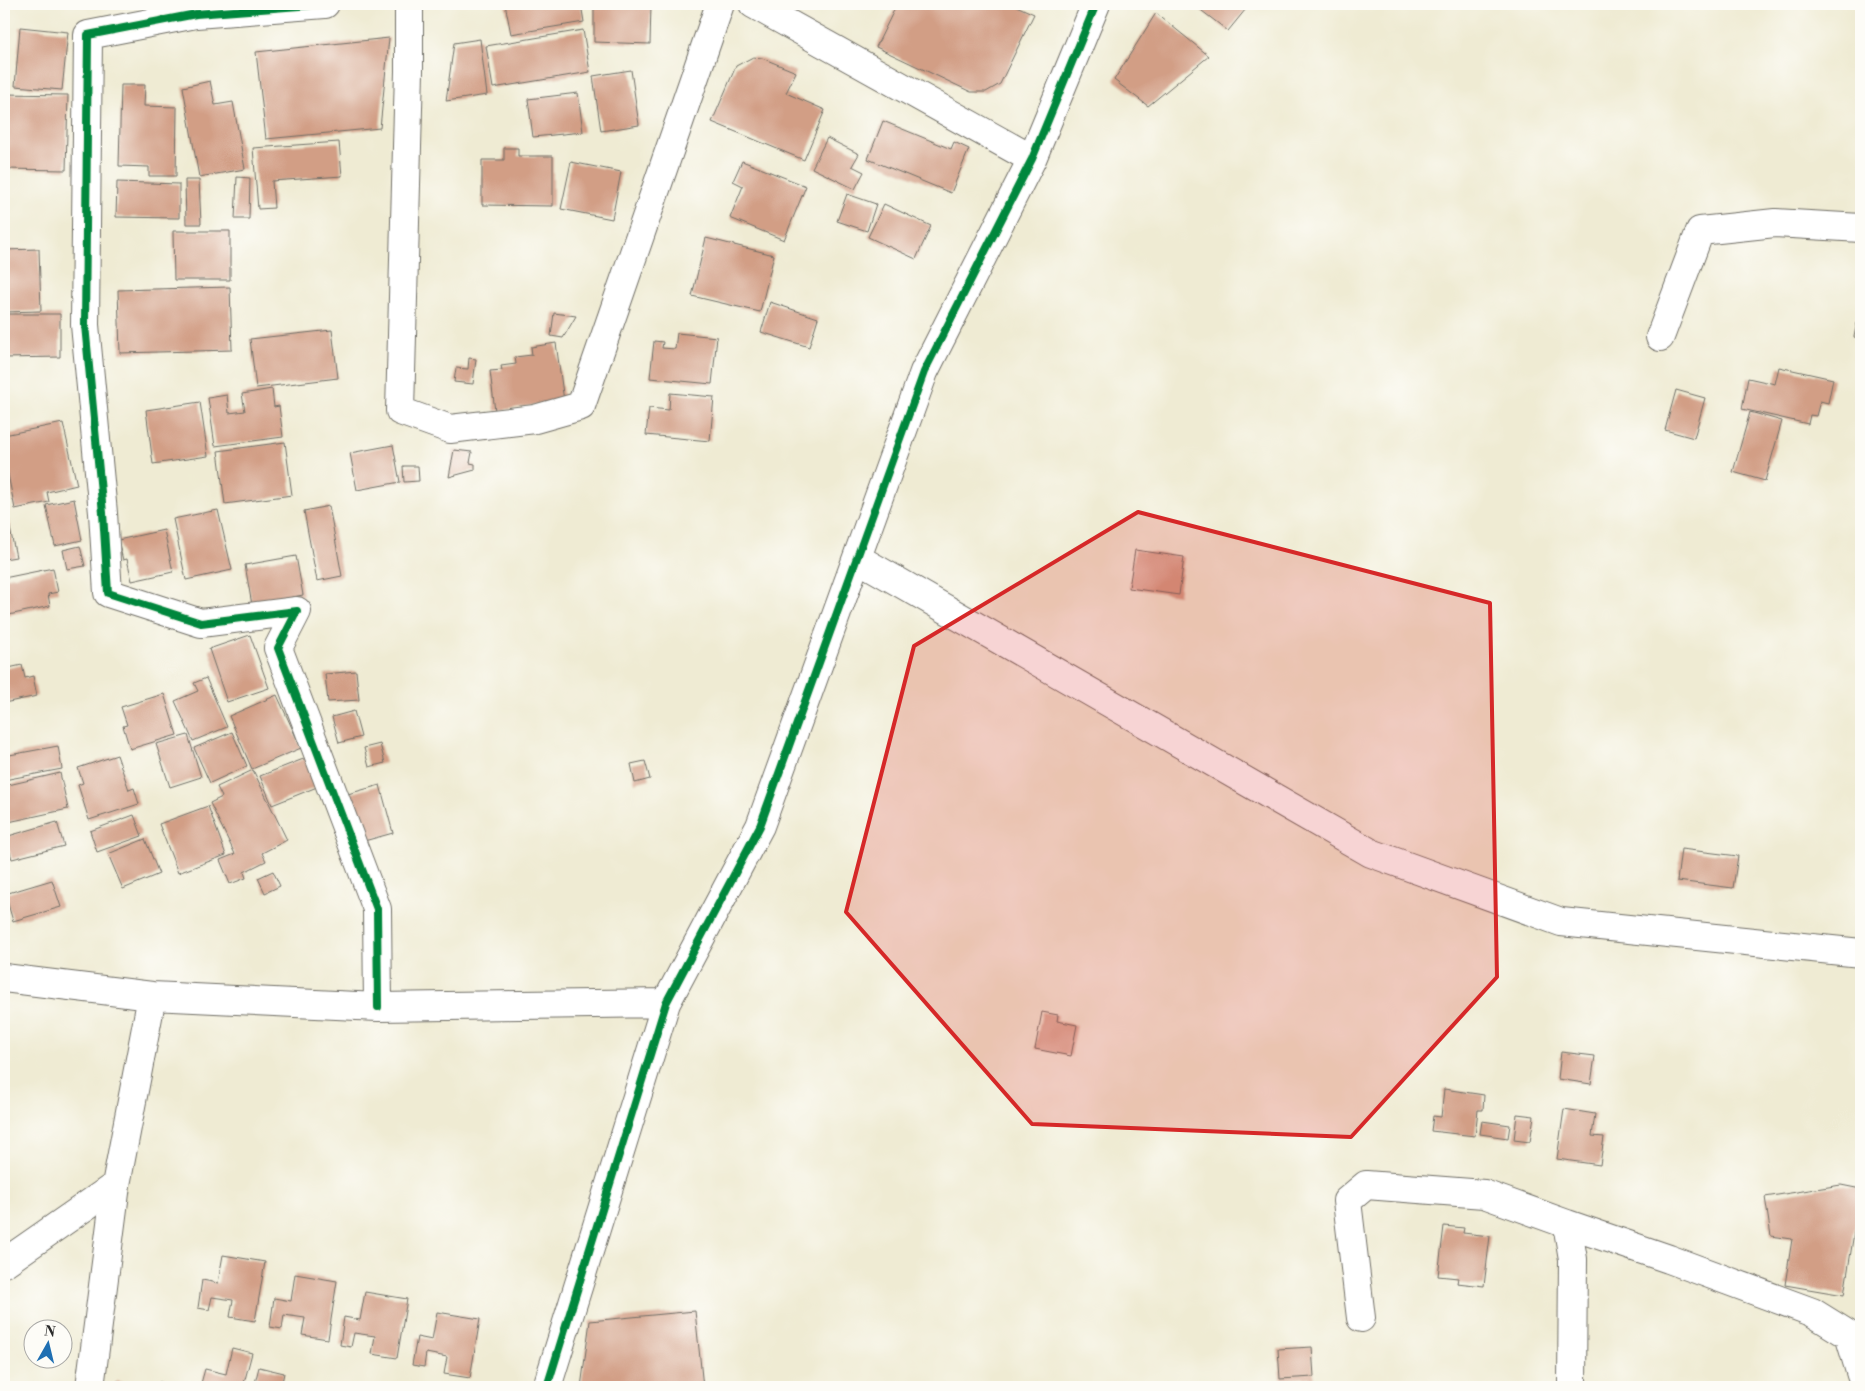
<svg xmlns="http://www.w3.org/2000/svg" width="1865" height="1391" viewBox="0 0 1865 1391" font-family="'Libre Bodoni',serif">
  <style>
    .building { fill: #d29e85 }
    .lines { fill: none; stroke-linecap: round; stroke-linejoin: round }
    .minor-casing { stroke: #706e66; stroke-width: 30 }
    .minor { stroke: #fff; stroke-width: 28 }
    .cycleway-casing { stroke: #fdfcf7; stroke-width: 11 }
    .cycleway { stroke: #00873e; stroke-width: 8 }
    .marked { fill: #d62828; fill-opacity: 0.2; stroke: #d62828; stroke-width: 4; stroke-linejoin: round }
  </style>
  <rect width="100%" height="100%" fill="#fdfcf7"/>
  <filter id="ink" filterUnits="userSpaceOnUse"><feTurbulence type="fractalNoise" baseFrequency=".02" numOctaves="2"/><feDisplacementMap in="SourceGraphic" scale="10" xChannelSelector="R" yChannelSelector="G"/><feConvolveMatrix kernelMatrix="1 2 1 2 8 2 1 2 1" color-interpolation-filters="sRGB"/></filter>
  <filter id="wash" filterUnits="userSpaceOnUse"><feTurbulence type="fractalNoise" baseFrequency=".0096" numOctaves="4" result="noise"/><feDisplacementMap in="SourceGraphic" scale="20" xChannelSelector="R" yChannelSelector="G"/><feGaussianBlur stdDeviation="1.12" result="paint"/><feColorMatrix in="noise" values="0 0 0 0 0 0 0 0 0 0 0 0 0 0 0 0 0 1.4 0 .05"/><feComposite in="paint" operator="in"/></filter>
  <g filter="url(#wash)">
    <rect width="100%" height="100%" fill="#efebd3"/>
    <g id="blocks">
      <path class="building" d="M505,4H581L584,22L511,34Z
        M594,4H651L650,44L594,42Z
        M897,4H1012L1034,14L1000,84L986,92H971L876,47Z
        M1193,4H1250L1228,31Z
        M1156,13L1209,56L1148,106L1114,80Z
        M20,27L68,32L62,90L15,86Z
        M583,30L590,72L493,88L486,46Z
        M389,38L380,128L266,139L256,52Z
        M480,39L487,95L446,101L454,43Z
        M753,57L762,58L796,72L786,93L825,110L804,160L712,122L736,66Z
        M631,70L639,125L601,131L593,76Z
        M210,81L215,105L233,102L245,169L199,177L183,87Z
        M121,85H145L144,106L177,107L176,176H149V167L119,166Z
        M578,93L583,132L533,137L528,99Z
        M4,94L68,95L66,170L4,169Z
        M883,121L951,149L954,142L969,149L951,193L868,159Z
        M827,138L859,154L852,166L864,172L855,189L812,168Z
        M339,142L342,176L272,181L274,208L258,209L253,148Z
        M504,148H518V156H553V206L482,205V160H504Z
        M742,161L806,186L784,240L730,218L743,186L733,181Z
        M571,162L621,172L612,219L561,209Z
        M237,177L250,178L249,219H235Z
        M185,180H199L201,224H186Z
        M117,182L179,184V218L116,217Z
        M847,194L876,204L867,231L837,221Z
        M884,204L931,226L916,259L868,237Z
        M173,231H230V280H174Z
        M706,238L774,255L760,312L692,296Z
        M39,249L41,311L4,312V250Z
        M230,287L232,350L120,353L118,290Z
        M770,302L818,318L809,347L761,332Z
        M1860,307H1861V339L1854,337Z
        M554,313L576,316L563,338L551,336Z
        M4,314H60V357L4,358Z
        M332,330L338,378L256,388L250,339Z
        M677,333L717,337L712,384L650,378L654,341L663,342L662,348L675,349Z
        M556,343L564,401L495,411L490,371L502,370L501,366L516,364L515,357L532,355L531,347Z
        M469,358L476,359L473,384L454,382L456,368L468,369Z
        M1779,367L1833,379L1828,403L1820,401L1816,416L1810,415L1808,424L1742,409L1748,378L1775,384Z
        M272,389L274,407L279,406L283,437L215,446L208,398L227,395L229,413L245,411L242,394Z
        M1676,390L1705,398L1694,438L1665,430Z
        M670,393L714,397L710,441L646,435L649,408L669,410Z
        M200,402L208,456L153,464L146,410Z
        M1750,412L1782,421L1765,481L1733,472Z
        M63,423L77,485L47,492L49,502L15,509L4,455V435Z
        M285,442L292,495L225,504L218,451Z
        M393,445L400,482L357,490L350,453Z
        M454,450L472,452L470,463L475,464V470L449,477Z
        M403,466H418L419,481L404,482Z
        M4,489L9,509L4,511Z
        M74,499L82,540L55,546L46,505Z
        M329,506L342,576L317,581L304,511Z
        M218,510L232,570L186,580L173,519Z
        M7,514L16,557L4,559V515Z
        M164,530L173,572L132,581L127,559L123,560L118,540Z
        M80,546L85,566L67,569L63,550Z
        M1135,550L1184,557L1179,595L1129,588Z
        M296,556L303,595L252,605L245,565Z
        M53,568L58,592L48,594L50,606L4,616V578Z
        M250,635L269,688L227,702L209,649Z
        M22,665L25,678L33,676L37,696L4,703V669Z
        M356,671L359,700L328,702L325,674Z
        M206,678L227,727L193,741L175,701L198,691L194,683Z
        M164,694L177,735L130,749L123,726L127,725L121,707Z
        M277,695L301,748L252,769L229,716Z
        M354,711L361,737L339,743L332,717Z
        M232,732L247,766L210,783L194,748Z
        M188,735L201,777L170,787L156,744Z
        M380,744L385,763L369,767L364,748Z
        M58,746L62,769L4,780V756Z
        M117,755L129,790L134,788L139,804L89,820L78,785L83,783L78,768Z
        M306,758L317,787L272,805L260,776Z
        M645,761L650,779L635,783L631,764Z
        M253,770L287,840L262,853L266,861L244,872L246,878L230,884L220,860L235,854L210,803L222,797L217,787Z
        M60,773L68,809L4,823V786Z
        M380,785L393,833L357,843L344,795Z
        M208,806L226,855L178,873L159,824Z
        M134,815L142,836L97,852L90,831Z
        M57,822L64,846L12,859L5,837Z
        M145,839L159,874L123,889L108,854Z
        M1681,849L1738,856L1733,888L1677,881Z
        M273,871L280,886L265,893L258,878Z
        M52,880L61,907L13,921L5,894Z
        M1042,1012L1058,1015L1057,1021L1077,1025L1071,1056L1035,1049Z
        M1561,1052L1595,1056L1591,1084L1558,1079Z
        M1444,1089L1484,1095L1483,1110H1478L1475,1136L1431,1131L1433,1116L1441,1117Z
        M1564,1109L1595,1114L1592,1136L1604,1137L1600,1165L1557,1159Z
        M1517,1114L1534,1116L1530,1142L1514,1140Z
        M1482,1121L1510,1125L1508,1138L1480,1134Z
        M1841,1185L1861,1189L1844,1295L1785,1285L1792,1239L1771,1236L1765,1197Z
        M1444,1226L1464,1228L1463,1233L1490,1236L1484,1286L1457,1283L1458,1278L1438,1276Z
        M223,1255L265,1262L255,1321L230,1317L233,1300L212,1297L209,1310L198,1308L202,1280L218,1283Z
        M295,1274L337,1281L328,1339L302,1335L305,1318L284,1315L282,1329L270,1327L274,1298L291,1301Z
        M365,1292L407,1299L397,1358L372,1354L375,1336L354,1333L351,1347L340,1345L344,1317L360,1320Z
        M695,1311L703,1387H581L590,1321Z
        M437,1312L480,1319L470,1378L444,1374L447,1357L426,1353L424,1367L412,1365L417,1337L432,1340Z
        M1312,1347L1314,1377L1280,1379L1278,1349Z
        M232,1348L252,1353L243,1387H200L205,1369L226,1374Z
        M259,1367L284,1373L281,1387H254Z
        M117,1381L141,1386V1387H116Z
        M159,1382L189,1386V1387H158Z"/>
    </g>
  </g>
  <g filter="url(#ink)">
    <use href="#blocks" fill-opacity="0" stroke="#706e66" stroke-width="1"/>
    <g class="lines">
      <g class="minor-casing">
        <path id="minor" d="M325,4L196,14L88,35L85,325L103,513L108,593L201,623L297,611L278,648L377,909L378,1007
          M409,4V71L400,411L450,429L535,419L581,406L720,4
          M753,4L1032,159
          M1660,337L1700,231L1775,223L1861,228
          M857,558L1371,853L1561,922L1861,953
          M4,978L152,996L378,1007L666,1003
          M1567,1224L1669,1259L1812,1312L1849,1335L1861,1375
          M4,1263L116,1185
          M1361,1318L1347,1201L1366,1185L1484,1194L1567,1224L1573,1259L1572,1387
          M90,1387L116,1185L152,996
          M547,1387L666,1003L760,826L924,372L1032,159L1096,4"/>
      </g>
      <use href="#minor" class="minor"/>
      <g class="cycleway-casing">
        <path id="cycleway" d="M325,4L196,14L88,35L85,325L103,513L108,593L201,623L297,611L278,648L377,909L378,1007
          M547,1387L666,1003L760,826L924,372L1032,159L1096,4"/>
      </g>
      <use href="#cycleway" class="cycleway"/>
    </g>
  </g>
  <path class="marked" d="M1138,512L1490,603L1497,977L1351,1137L1032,1124L846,912L914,646Z"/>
  <rect width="1865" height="1391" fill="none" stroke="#fdfcf7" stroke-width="20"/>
  <g transform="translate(48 1344) rotate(8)"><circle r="24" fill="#fdfcf7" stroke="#a9a8a5"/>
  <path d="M0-4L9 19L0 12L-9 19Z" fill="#1f6fb2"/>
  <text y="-8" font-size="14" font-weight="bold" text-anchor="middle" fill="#2b2b2b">N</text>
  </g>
</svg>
